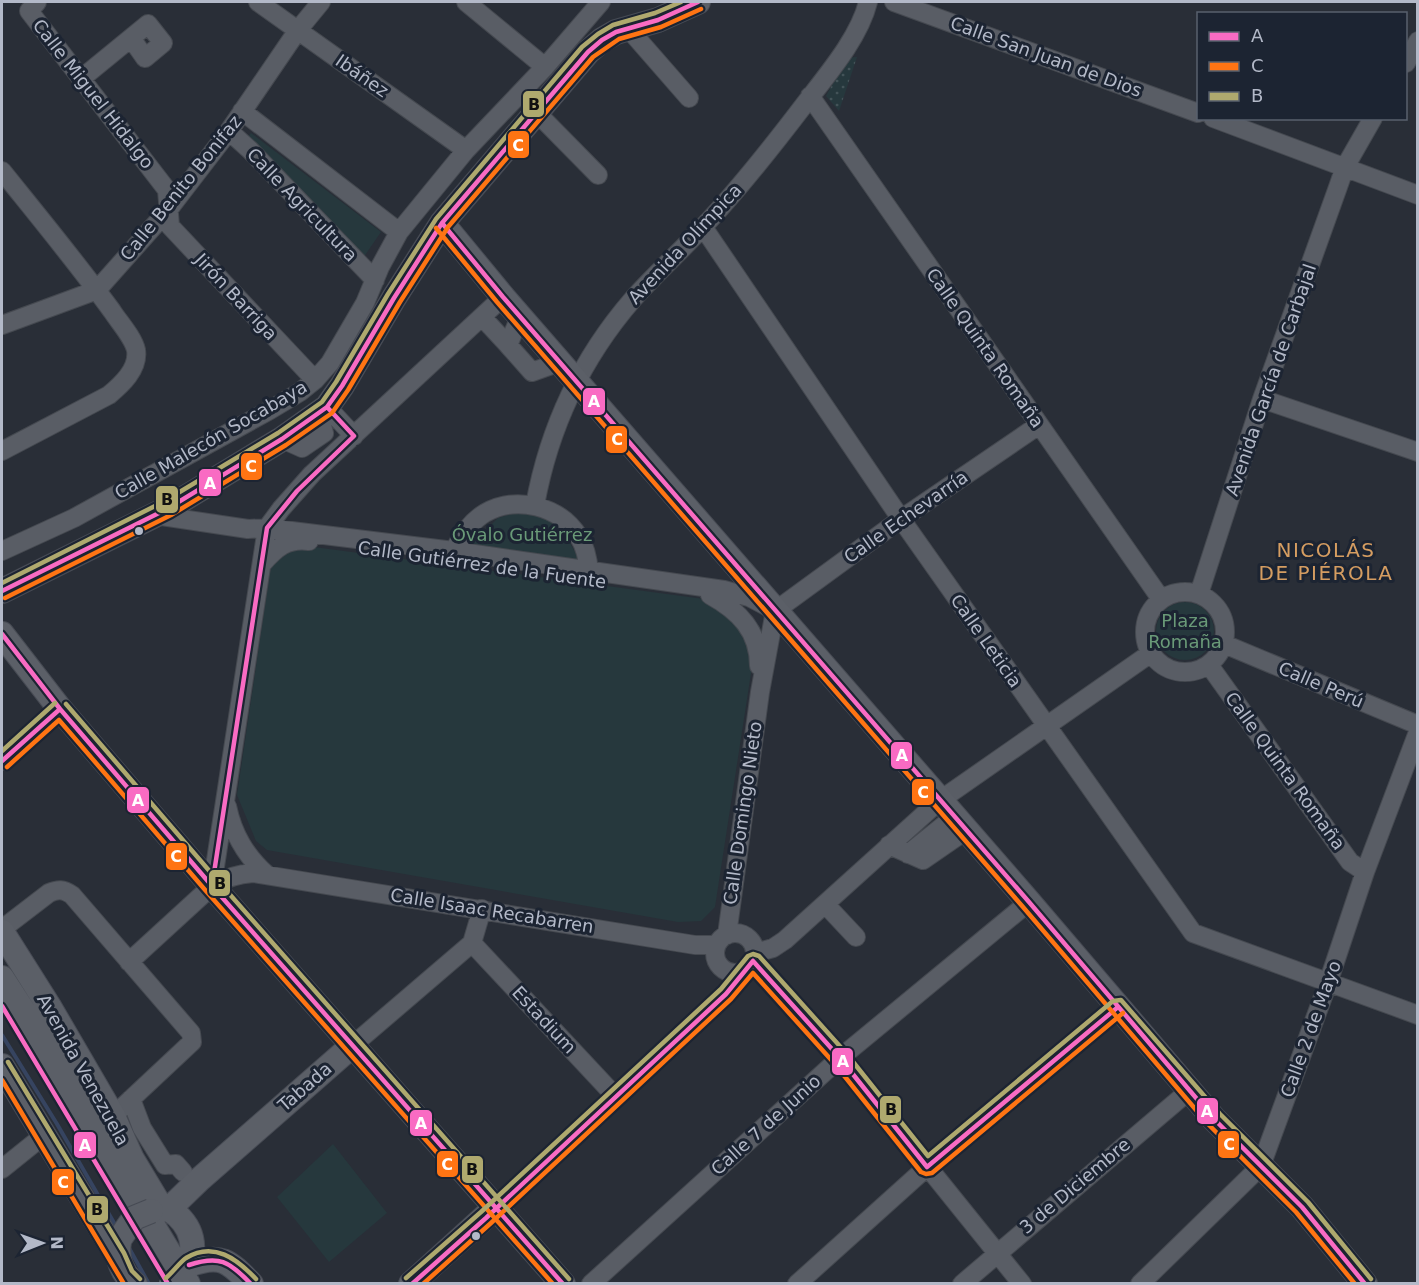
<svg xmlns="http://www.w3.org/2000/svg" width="1419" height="1285" viewBox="0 0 1419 1285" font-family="'DejaVu Sans',sans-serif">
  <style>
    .grass { fill: url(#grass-dots) }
    .green { fill: #26383d }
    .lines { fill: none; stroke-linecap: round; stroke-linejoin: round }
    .stream { stroke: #364460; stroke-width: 4 }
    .minor-casing { stroke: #454950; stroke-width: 20 }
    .major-casing { stroke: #474b54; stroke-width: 26 }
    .minor { stroke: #595d65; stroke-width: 18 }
    .major { stroke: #5b5f67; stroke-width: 24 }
    .major-bridge-casing { stroke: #474b54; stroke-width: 26; stroke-linecap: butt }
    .major-bridge { stroke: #5b5f67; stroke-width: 24 }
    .bus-1-casing { stroke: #1c2432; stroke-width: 9 }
    .bus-2-casing { stroke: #1c2432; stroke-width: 9 }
    .bus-3-casing { stroke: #1c2432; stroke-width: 9 }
    .bus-1 { stroke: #f96bc3; stroke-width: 4.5 }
    .bus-2 { stroke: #ff7413; stroke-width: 4.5 }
    .bus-3 { stroke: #afa96e; stroke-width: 4.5 }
    .bus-dot { fill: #b3b9c8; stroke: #1c2432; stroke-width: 2 }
    .labels { text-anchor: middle; stroke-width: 6; stroke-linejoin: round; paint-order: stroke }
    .street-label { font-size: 18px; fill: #b3b9c8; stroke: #1c2432 }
    .park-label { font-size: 18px; fill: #6a9a78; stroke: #1c2432 }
    .neighbourhood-label { font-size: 20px; letter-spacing: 1.5px; fill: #d59d61; stroke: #1c2432 }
    .line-badge { stroke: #1c2432; stroke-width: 2 }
    .badge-label { font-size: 16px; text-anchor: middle; font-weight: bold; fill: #fff }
    .pale-badge-label { font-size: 16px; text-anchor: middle; font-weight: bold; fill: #111 }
  </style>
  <defs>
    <pattern id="grass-dots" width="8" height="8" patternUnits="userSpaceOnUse" patternTransform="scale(1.5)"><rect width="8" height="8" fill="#26383d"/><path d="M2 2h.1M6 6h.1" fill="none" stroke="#435358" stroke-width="1.8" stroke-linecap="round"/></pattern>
  </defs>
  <rect width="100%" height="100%" fill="#292e37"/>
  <path class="grass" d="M857,57L839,111L826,96L847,58Z"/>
  <path class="green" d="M251,133L381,232L361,261L245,140Z
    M521,511C557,519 565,531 581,564L470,546L498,518Z
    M299,545L704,599C738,617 745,622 753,660L715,907L701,921L678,922L267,850L256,841L237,795L272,559Z
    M1156 631a29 29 0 1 1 58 0a29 29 0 1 1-58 0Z
    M333,1144L387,1213L329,1262L277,1197Z"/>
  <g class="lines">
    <path class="stream" d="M2,1035L57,1124L117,1228
      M129,1248L149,1284"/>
    <g class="minor-casing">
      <path id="minor" d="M37,2L29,11L167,190L170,226L315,380
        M258,2L466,150
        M466,2L545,67
        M894,2L1198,113
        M627,27L689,98
        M1406,63L1418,41
        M82,78L148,24L163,43L145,58L131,38
        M810,96L1161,599
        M242,111L399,232
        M537,113L598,175
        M1213,118L1418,195
        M229,131L250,150L375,280
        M2,171C39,217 77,263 112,311C119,322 133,337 136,350C139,369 121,385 109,395L2,451
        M703,227L901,519L1193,933L1418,1015
        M482,317L508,345
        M520,317L508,345L532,372L560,362
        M2,325L97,290L169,209L229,131L298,30L321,2
        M1262,399L1418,452
        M327,407L354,436
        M282,439L302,448L324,433L319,414
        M535,505C549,428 581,359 633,299C655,274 680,252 703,227C739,189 772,147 804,105C827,75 859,38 868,2
        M155,515L248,529L267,528L454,551L724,590L749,597L768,607
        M2,551L74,518L270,410L300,392L315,380L330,363L365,303L380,267L399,232L466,150L545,67L601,2
        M454,551C461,536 470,522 485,513C517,495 560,506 579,537C586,548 588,560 589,572
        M262,564C276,548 287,538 309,541
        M1145 632a40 40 0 1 1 80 0a40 40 0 1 1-80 0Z
        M1199,594L1262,399L1338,187L1345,167L1373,118
        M710,595C739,611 759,631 759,666
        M775,611L901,519L1039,425
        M1224,644L1418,725
        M1209,665L1350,862L1365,872
        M2,761L60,709
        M227,806C233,835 246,856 267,875
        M889,845L923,860L965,831
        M908,854L954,817
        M212,886L267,528L281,509L312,474L503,297
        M825,904L856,937
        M2,929L49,893C58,889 63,889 72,895L191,1033L192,1042L113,1116
        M715 953a20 20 0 1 1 40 0a20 20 0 1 1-40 0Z
        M727,935L760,692L775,611
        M472,943L616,1097
        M755,953L773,948L785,940L939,801L1151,653
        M753,961L840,1058L1022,1284
        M129,962L212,886C225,878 237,874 253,873L695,945H716
        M353,1045L472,943L482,909
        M131,1099L142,1128L165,1165L176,1164L183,1172
        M2,1169L43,1136
        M496,1207L726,994L743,972
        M591,1284L840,1058L1029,902
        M797,1284L927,1167L1118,1007
        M962,1284L1190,1090
        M1140,1284L1261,1166L1328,983L1365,872L1418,732"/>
    </g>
    <g class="major-casing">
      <path id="major" d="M442,223L503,297L1029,902L1214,1119L1302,1207L1365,1284
        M2,591L167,509L282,439L327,407L342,386L394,298L442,223L588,52L602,40L616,32L658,20L698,2
        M2,634L60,709L212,886L563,1284
        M2,932L50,1008L113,1116L132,1159L162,1209
        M2,978L28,1018L188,1284
        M2,1066L118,1257
        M169,1209L200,1179L353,1045
        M154,1210L169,1209C193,1225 199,1249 184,1273
        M119,1242C116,1258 122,1274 135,1284
        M189,1265C221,1253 229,1261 251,1284
        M411,1284L496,1207"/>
    </g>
    <use href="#minor" class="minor"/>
    <use href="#major" class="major"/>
    <g class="major-bridge-casing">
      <path id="major-bridge" d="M121,1237L134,1218L151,1211
        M171,1284L184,1273"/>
    </g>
    <use href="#major-bridge" class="major-bridge"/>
    <g class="bus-1-casing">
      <path id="bus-1" d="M442,223L503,297L1029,902L1214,1119L1302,1207L1365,1284
        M2,591L167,509L282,439L327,407L342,386L394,298L442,223L588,52L602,40L616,32L658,20L698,2
        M2,634L60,709L212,886L563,1284
        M2,761L60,709
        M212,886L267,528L297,491L354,436L327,407
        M753,961L840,1058L927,1167
        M2,1006L168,1284
        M927,1167L1118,1007
        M189,1265C219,1255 229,1261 251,1284
        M412,1284L486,1218L726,994L753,961"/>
    </g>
    <g class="bus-2-casing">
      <path id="bus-2" d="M436,228L497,302L1023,907L1208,1124L1296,1212L1355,1284
        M5,598L171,515L286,445L332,413L348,390L400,302L448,227L593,57L619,39L661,27L701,9
        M7,767L59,720L206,891L553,1284
        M2,1080L124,1284
        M423,1284L491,1223L731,999L753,973L834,1063L921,1172L926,1174L932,1173L1123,1013"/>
    </g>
    <g class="bus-3-casing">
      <path id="bus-3" d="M2,583L163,502L278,433L322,402L336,382L388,294L436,219L582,47L598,34L613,25L655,13L681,2
        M66,704L218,881L569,1279
        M2,751L55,703
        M8,1062L124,1253L132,1271L140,1279
        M166,1278C171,1274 182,1260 186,1258C214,1241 237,1259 256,1279
        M406,1278L481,1212L721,989L748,956L753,954L759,956L846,1053L928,1156L1113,1001L1121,1000L1220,1114L1308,1202L1371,1279"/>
    </g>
    <use href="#bus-1" class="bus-1"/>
    <use href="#bus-2" class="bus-2"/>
    <use href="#bus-3" class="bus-3"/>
  </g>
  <g class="bus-dot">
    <circle cx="139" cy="531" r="5"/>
    <circle cx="476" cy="1236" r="5"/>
  </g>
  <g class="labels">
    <g class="street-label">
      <text transform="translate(1046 57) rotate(20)" y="6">Calle San Juan de Dios</text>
      <text transform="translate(362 76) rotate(35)" y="6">Ibáñez</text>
      <text transform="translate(93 94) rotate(52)" y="6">Calle Miguel Hidalgo</text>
      <text transform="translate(181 188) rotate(-51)" y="6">Calle Benito Bonifaz</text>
      <text transform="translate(302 205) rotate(46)" y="6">Calle Agricultura</text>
      <text transform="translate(685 244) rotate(-47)" y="6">Avenida Olímpica</text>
      <text transform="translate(236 297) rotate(47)" y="6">Jirón Barriga</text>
      <text transform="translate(985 348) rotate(55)" y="6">Calle Quinta Romaña</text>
      <text transform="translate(1271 380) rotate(-71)" y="6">Avenida García de Carbajal</text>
      <text transform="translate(211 440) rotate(-30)" y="6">Calle Malecón Socabaya</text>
      <text transform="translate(906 517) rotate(-35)" y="6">Calle Echevarría</text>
      <text transform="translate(482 565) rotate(8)" y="6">Calle Gutiérrez de la Fuente</text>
      <text transform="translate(986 641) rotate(55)" y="6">Calle Leticia</text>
      <text transform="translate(1321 685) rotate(23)" y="6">Calle Perú</text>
      <text transform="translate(1285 771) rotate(54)" y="6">Calle Quinta Romaña</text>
      <text transform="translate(743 813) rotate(-82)" y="6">Calle Domingo Nieto</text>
      <text transform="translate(492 911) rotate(9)" y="6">Calle Isaac Recabarren</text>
      <text transform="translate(544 1020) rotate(47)" y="6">Estadium</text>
      <text transform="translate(1311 1029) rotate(-70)" y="6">Calle 2 de Mayo</text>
      <text transform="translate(83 1070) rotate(61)" y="6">Avenida Venezuela</text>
      <text transform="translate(305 1087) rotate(-41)" y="6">Tabada</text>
      <text transform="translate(766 1125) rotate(-42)" y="6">Calle 7 de Junio</text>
      <text transform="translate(1075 1186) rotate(-40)" y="6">3 de Diciembre</text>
    </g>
    <g class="park-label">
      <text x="522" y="541">Óvalo Gutiérrez</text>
      <text x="1185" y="627">Plaza<tspan x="1185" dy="21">Romaña</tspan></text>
    </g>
    <g class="neighbourhood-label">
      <text x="1326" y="557">NICOLÁS<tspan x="1326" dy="23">DE PIÉROLA</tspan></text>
    </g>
  </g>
  <g class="line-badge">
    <rect x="522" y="90" width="23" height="28" rx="6" fill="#afa96e"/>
    <rect x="507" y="130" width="23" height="29" rx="6" fill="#ff7413"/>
    <rect x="582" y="387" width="24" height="29" rx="6" fill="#f96bc3"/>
    <rect x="605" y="425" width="23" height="29" rx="6" fill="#ff7413"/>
    <rect x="240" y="452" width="23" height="29" rx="6" fill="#ff7413"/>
    <rect x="198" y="468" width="24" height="29" rx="6" fill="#f96bc3"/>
    <rect x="155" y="485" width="24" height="29" rx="6" fill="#afa96e"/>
    <rect x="890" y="741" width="23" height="29" rx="6" fill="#f96bc3"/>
    <rect x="911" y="778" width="24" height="28" rx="6" fill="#ff7413"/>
    <rect x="126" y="786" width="24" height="28" rx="6" fill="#f96bc3"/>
    <rect x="165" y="842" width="23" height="29" rx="6" fill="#ff7413"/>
    <rect x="208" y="869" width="23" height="28" rx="6" fill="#afa96e"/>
    <rect x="831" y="1047" width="23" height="29" rx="6" fill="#f96bc3"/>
    <rect x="879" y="1095" width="23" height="29" rx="6" fill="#afa96e"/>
    <rect x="1196" y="1097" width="23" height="28" rx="6" fill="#f96bc3"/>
    <rect x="409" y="1109" width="24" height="28" rx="6" fill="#f96bc3"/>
    <rect x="1217" y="1130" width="23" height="29" rx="6" fill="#ff7413"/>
    <rect x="73" y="1131" width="24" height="28" rx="6" fill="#f96bc3"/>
    <rect x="436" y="1150" width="23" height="28" rx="6" fill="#ff7413"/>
    <rect x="461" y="1155" width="23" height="29" rx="6" fill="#afa96e"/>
    <rect x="51" y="1168" width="24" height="28" rx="6" fill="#ff7413"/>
    <rect x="86" y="1195" width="23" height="29" rx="6" fill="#afa96e"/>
  </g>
  <g class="badge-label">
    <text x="518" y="151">C</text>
    <text x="594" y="407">A</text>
    <text x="617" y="445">C</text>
    <text x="251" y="472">C</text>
    <text x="210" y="489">A</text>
    <text x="902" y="761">A</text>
    <text x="923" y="798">C</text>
    <text x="138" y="806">A</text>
    <text x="176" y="862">C</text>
    <text x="843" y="1067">A</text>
    <text x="1207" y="1117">A</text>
    <text x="421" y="1129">A</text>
    <text x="1229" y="1150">C</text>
    <text x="85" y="1151">A</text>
    <text x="447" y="1170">C</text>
    <text x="63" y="1188">C</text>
  </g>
  <g class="pale-badge-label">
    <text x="534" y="110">B</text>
    <text x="167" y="505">B</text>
    <text x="220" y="889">B</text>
    <text x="891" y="1115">B</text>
    <text x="472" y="1175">B</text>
    <text x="97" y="1215">B</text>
  </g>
  <rect width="1419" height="1285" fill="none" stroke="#b3b9c8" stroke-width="6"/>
  <rect x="1197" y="12" width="210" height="108" fill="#1c2432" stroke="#58606e" stroke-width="1.5"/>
  <rect x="1209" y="32" width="30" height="9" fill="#f96bc3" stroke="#58606e" stroke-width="1.5"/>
  <text x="1251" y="42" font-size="18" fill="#b3b9c8">A</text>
  <rect x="1209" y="62" width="30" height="9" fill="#ff7413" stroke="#58606e" stroke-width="1.5"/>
  <text x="1251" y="72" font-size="18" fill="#b3b9c8">C</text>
  <rect x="1209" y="92" width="30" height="9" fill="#afa96e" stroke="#58606e" stroke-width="1.5"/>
  <text x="1251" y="102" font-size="18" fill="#b3b9c8">B</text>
  <g transform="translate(42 1243) rotate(89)" stroke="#1c2432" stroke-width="4.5" paint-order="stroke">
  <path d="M0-4.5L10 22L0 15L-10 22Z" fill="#b3b9c8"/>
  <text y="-9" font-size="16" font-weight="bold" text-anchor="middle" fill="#b3b9c8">N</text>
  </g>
</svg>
